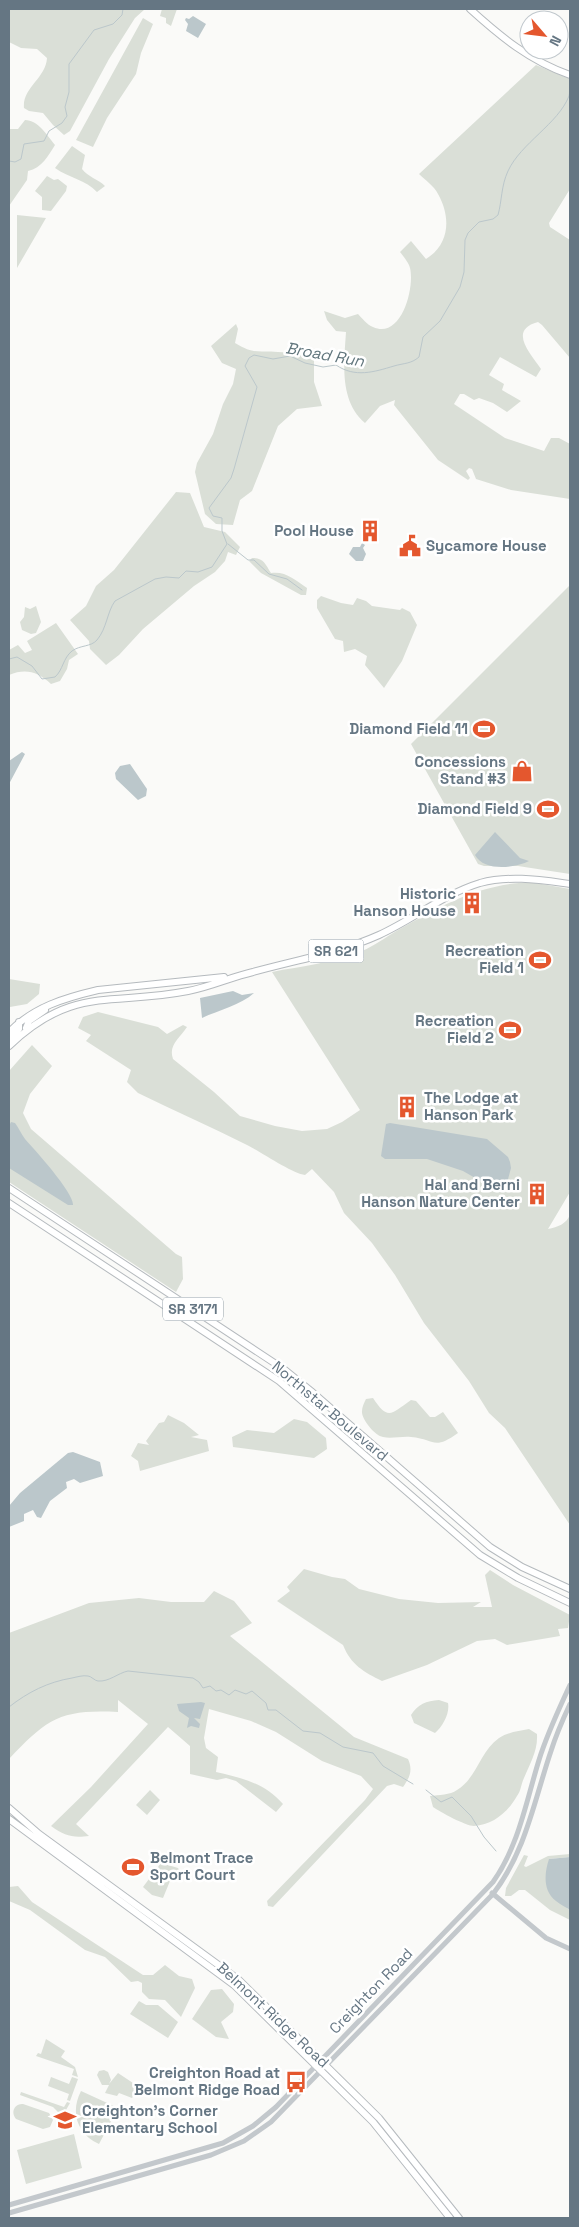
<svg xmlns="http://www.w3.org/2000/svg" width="579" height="2227" viewBox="0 0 579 2227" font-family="'Space Grotesk',sans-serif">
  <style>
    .green { fill: #dadfd7 }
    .water { fill: #bbc7cb }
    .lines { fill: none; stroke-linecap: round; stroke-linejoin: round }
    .stream { stroke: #bbc7cb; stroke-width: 1 }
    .major-casing { stroke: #b5babe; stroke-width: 8 }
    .minor { stroke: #c3c8cc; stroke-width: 5 }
    .major { stroke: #fff; stroke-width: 6 }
    .labels { text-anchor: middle; stroke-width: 5; stroke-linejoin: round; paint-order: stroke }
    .shield { fill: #fff; stroke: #939fa8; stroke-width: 1 }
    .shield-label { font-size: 14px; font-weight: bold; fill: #657683 }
    .poi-label { font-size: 15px; font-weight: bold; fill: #657683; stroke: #fff; text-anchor: end }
    .street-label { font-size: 15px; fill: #657683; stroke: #fff }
    .water-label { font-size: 16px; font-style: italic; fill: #60757c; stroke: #fff }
  </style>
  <rect width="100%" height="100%" fill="#fafaf8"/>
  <path class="green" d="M9,9H145L135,18L109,59L70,131L64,135L53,125L43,113L29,111L24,108C22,88 46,78 47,58L37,49L21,48L9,42Z
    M162,9H177L171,26L166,23V18L160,16Z
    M143,18L153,24L141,53L136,74L107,118L93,147L76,140Z
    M536,65L570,79V189L549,223L550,227L570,240V358L542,325L538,322C508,330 530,353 541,369L536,377L500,357L489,375L504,384L502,390L521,401L507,412L493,403L479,398L474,400L464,394H460L454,404L505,438L544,451L551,438H559L570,444V499L511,490L476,479L472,469L469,468L466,471L470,478L468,480L438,460L394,405L395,400L380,406L365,423C339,401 344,363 346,332L336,331L327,320L324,311L345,318L358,314C362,318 367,325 373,327C401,340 415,288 410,268C409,263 403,256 400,252L411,241L426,259C450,244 451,217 438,194C434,186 425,180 419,174Z
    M25,120C38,120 47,135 55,145C48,156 42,168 28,171L27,180L9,206V129H18Z
    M72,146L85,155L82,169C88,177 98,179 105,186L97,192C86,180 69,178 55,168Z
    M47,176L54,180L58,179L67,186L66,191L51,211L42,210V197L35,191Z
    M17,215L46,218L17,268Z
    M236,324L238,329L235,343C255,355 257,350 278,352C290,352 302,355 314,358V382L322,406L297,409L278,426L252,491L240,500L233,525L216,524L205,514L195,472L197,463L213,434L223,404L233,384L236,369L222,363L211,346Z
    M176,492L190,493L204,527L225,532L240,547L236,555L228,552L225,561L215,572L194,586L143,629L119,655L106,665L90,649L89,641L70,620L86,606L96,586L114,570Z
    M252,558C264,558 265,564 271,573C286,571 295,580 307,588L306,595H301L261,573L249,561Z
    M570,585V874L518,866H484L478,864L411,744Z
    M321,596L341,603L353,605L357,598L366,601L372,606L400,610L402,608L410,612L417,625L402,661L384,688L365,665L367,656L355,649L344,652L343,641L335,639L317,608V600Z
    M36,606L41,622L36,633L31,634L22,630L20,622L24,617L25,607L30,609Z
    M56,623L78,654L69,660L67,669L60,681L51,684C38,672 26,668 9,675V650L18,645L25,653L32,650L27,641Z
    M530,882L570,889V1192L548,1229C558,1227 566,1224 570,1215V1525L505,1428L489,1413L469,1381L424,1323L395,1275L372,1243L344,1213L334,1192L312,1169L305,1175C293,1174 261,1152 247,1145C211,1127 175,1111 138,1093L127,1082L131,1070L86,1041L91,1035L78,1028L83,1017L98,1012L158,1027L167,1034L183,1025L187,1027C180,1038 168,1045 173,1059L214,1092L240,1116L275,1126L302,1131L327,1129L342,1122L360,1110L272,972C301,966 334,963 362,951C374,946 386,937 398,930C443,905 477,885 530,882Z
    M9,979L40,984L39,994L27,1004L10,1007Z
    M32,1045L52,1066L30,1094L23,1113L31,1129L176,1254L182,1257L183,1279L176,1292L9,1182V1071Z
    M373,1398C388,1421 391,1414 411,1400L416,1401L430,1417H435L443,1412L458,1433C433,1451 435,1439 411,1437C402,1436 391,1439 383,1437C375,1436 361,1419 362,1411C362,1407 364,1403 366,1399Z
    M168,1415L184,1423L199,1435L191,1437L207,1440L209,1451L140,1471L138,1461L131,1456L138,1443L149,1445L146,1441L159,1423L164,1422Z
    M294,1419L307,1422L326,1438L327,1449L314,1458L233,1447L232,1437L247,1430L274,1433Z
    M304,1569L332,1577L345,1579L359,1589L399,1599L438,1603L481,1602L473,1607H492L485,1575L490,1570L513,1585L570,1615L568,1628L558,1629L560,1636L507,1645L495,1639L477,1641L427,1665L382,1681C364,1672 351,1665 343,1645L277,1601L290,1591L287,1587Z
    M214,1591L234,1601L252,1623L230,1636L354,1737L408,1759C413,1770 410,1777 403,1787L394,1784L387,1786L273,1907L268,1906L267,1901L365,1800L373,1789L361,1776L322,1761L276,1732L251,1721L209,1709L204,1738L206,1748L218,1757L216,1772C242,1778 265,1783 283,1804L276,1812L236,1781L226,1778L217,1780L190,1774V1746L168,1727L76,1824L89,1836C72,1838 65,1836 51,1826L91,1787L148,1724L118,1700V1712C60,1709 47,1719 9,1759V1633L89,1603L139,1598L171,1602H204Z
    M439,1700L448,1703C450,1713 443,1726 435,1733L414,1723L411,1715C418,1704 426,1701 439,1700Z
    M529,1729L537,1734C538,1751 530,1763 524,1778C521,1784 521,1791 517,1796C508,1812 493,1825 474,1826C466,1826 440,1812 433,1807L430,1796C439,1795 450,1795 457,1790C477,1778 480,1751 499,1738C508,1732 519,1731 529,1729Z
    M150,1790L160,1800L147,1815L136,1805Z
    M570,1854V1857L549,1859L567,1908L570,1910V1920L550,1910L525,1890H519L511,1896H505L506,1888L524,1855L528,1856L524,1866L526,1867L548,1856Z
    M161,1863L178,1868L181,1873L170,1881L163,1898L152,1895L143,1887Z
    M18,1886L32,1902L143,1975H153L165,1965L179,1976L192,1979L195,1988L181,2017L165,2000L149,1999L142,1992V1983L138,1981L131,1982L105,1957L85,1950L30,1910L9,1901V1887Z
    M222,1989L234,2004L233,2012L221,2022L229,2039L216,2037L192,2019L211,1990Z
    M139,2001L146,2005H158L178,2022L168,2038L130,2014Z
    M46,2039L65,2051L61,2057L75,2067L78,2077L72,2075L74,2069L36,2056L38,2053L41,2054Z
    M104,2070L108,2072L111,2080L109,2084L118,2073L139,2087L132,2098L119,2093L117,2096L105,2093L109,2085H102L97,2075L99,2071Z
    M51,2077L69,2084L72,2077L78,2079L70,2101L67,2100L69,2094L48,2086Z
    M81,2091L116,2107L117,2110L99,2144C77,2134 70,2112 81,2091Z
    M21,2092L64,2107L67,2102L70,2103L66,2110L60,2114L53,2107L20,2095Z
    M23,2104L49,2113L53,2120L50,2127L43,2129L16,2119C10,2112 15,2103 23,2104Z
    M74,2134L82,2168L26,2184L17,2150Z"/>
  <path class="water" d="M193,16L206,24L198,38L186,31L188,24L185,20L186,18L189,19Z
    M362,543L365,545L363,548L366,554L363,561H356L349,554L353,547H360Z
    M22,752L25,754L9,784V761Z
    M130,764L147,789L146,796L138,800L116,779L115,773L120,766Z
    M495,832L520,858L529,861C515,868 484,872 475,855Z
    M233,991L242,995L254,993C241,1005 219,1010 202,1018L200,998Z
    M11,1122L15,1123C19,1128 21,1134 25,1139C35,1150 74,1193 73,1205H68L9,1168V1126Z
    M390,1123L487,1139L508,1157L510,1162L511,1168L507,1183L501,1190H496L463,1171L427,1159H385L381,1156L386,1124Z
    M73,1452L100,1462L103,1476L80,1483L74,1479L66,1482L67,1488L50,1501L41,1518L37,1517L33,1510L24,1514V1521L9,1527V1506L20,1493L68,1453Z
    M201,1702L205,1703L200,1719L194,1718L200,1724L199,1728L191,1726L187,1728L189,1718L179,1711L177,1704Z
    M570,1857V1910C566,1907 561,1905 556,1901C543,1891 544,1874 549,1859Z"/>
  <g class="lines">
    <path class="stream" d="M9,161L15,162L21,159L24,144L44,141L49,131L62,123L67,116L65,107L69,92V64L94,30L113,24L122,15L123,9
      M228,544L248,560H254L269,574L287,579L302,590
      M9,659L17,657L32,666L42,679L55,677C63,670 63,658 72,651C80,645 91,647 97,640C107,628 107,612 115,601L155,579L166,577L179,578L186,571L198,572L212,567L227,544L222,531V518L213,516L209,508L231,478L234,469L257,387L245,366L249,358L254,355L273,359L290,356L305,363L323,367L336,365C355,378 374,372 394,366C404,363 411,364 419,357L423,337L440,321L460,287L464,272L465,240L468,233L479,222L493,219L498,215C502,201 501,186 508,171C521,143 558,124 569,96C570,93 569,89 570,85
      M9,1707C28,1692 48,1682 72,1678C77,1677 83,1675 88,1676C91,1676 95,1681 98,1681C109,1682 118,1673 128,1671L193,1678L199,1682L203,1688L210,1686L216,1691L221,1690L229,1695L235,1690L246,1694L252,1691L266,1703L268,1710H276L303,1731L320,1733L343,1747L373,1753L383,1766L413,1784
      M426,1790L441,1802L452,1797L471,1816L484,1837L496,1851"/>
    <g class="major-casing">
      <path id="major" d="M470,9C501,37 530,61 570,75
        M26,1028L29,1021L45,1010
        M9,1032C34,1007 64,998 98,990L224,977
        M9,1040L19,1029V1022
        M9,1046C73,985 111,1006 188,991C210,987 231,977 253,972C296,960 339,953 379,935C414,919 444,894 480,883C510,875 540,880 570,884
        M9,1188L285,1370L311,1391L490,1547L522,1567L570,1589
        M9,1203L279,1381L480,1555L518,1578L570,1603
        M9,1808L39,1834L239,1980L379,2118L459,2218
        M9,1819L234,1985L373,2122L450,2218"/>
    </g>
    <path class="minor" d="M492,1893L546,1938L570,1949
      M9,2205L223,2143L253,2126L276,2107L493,1882C519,1845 526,1802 539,1760C547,1734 559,1709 570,1685
      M9,2213L211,2155L244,2141L271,2122L493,1894C526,1851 534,1801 551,1751C556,1735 563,1719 570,1704"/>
    <use href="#major" class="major"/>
  </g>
  <defs>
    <g id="building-bare" transform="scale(1.725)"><path d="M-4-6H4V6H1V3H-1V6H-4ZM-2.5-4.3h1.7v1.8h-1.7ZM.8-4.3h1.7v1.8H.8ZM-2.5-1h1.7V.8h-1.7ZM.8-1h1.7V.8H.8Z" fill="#e4572e" stroke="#fff" stroke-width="2.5" paint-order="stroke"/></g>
    <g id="civic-bare" transform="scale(1.725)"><path d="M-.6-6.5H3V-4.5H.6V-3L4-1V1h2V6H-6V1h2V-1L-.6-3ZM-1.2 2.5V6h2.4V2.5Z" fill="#e4572e" stroke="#fff" stroke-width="2.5" paint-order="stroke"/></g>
    <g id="stadium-bare" transform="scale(1.725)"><path d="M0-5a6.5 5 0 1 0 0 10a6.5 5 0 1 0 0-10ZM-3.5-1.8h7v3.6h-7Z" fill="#e4572e" stroke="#fff" stroke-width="2.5" paint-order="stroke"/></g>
    <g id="shop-bare" transform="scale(1.725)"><path d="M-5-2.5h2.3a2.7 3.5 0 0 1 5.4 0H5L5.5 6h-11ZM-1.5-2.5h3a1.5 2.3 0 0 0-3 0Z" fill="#e4572e" stroke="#fff" stroke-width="2.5" paint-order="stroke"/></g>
    <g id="bus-bare" transform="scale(1.725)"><path d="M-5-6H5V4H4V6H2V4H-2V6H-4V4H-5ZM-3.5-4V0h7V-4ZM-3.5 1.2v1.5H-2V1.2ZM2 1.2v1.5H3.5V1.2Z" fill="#e4572e" stroke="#fff" stroke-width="2.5" paint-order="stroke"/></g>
    <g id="school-bare" transform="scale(1.725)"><path d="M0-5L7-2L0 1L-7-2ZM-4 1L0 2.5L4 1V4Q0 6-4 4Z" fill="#e4572e" stroke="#fff" stroke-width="2.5" paint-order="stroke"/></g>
  </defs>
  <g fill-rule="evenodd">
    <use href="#building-bare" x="370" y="531"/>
    <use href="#civic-bare" x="410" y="546"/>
    <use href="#stadium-bare" x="484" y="729"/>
    <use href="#shop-bare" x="522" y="771"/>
    <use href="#stadium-bare" x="548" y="809"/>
    <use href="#building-bare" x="472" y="903"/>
    <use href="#stadium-bare" x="540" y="960"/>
    <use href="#stadium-bare" x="510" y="1030"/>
    <use href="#building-bare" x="407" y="1107"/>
    <use href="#building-bare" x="537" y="1194"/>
    <use href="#stadium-bare" x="133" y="1867"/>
    <use href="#bus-bare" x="296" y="2082"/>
    <use href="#school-bare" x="65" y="2120"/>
  </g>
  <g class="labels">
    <g class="shield">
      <rect x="308.5" y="939.5" width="55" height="23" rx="4"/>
      <rect x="163" y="1297.5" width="60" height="23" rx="4"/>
    </g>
    <g class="shield-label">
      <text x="336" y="956">SR 621</text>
      <text x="193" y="1314">SR 3171</text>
    </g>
    <g class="poi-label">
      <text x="354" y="536">Pool House</text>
      <text x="426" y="551" text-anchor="start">Sycamore House</text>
      <text x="468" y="734">Diamond Field 11</text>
      <text x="506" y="767">Concessions<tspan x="506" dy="17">Stand #3</tspan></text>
      <text x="532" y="814">Diamond Field 9</text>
      <text x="456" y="899">Historic<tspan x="456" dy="17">Hanson House</tspan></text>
      <text x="524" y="956">Recreation<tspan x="524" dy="17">Field 1</tspan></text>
      <text x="494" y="1026">Recreation<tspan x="494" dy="17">Field 2</tspan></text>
      <text x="424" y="1103" text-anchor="start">The Lodge at<tspan x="424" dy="17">Hanson Park</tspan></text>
      <text x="520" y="1190">Hal and Berni<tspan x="520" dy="17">Hanson Nature Center</tspan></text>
      <text x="150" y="1863" text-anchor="start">Belmont Trace<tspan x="150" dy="17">Sport Court</tspan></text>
      <text x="280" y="2078">Creighton Road at<tspan x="280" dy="17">Belmont Ridge Road</tspan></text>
      <text x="82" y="2116" text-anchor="start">Creighton's Corner<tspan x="82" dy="17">Elementary School</tspan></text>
    </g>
    <g class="street-label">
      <text transform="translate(330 1411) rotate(40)" y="5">Northstar Boulevard</text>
      <text transform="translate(371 1991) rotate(-46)" y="5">Creighton Road</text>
      <text transform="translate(273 2015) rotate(43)" y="5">Belmont Ridge Road</text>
    </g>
    <g class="water-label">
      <text transform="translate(325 354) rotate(10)" y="6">Broad Run</text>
    </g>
  </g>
  <rect width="579" height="2227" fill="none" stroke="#657683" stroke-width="20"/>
  <g transform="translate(544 35) rotate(118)"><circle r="24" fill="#ffffff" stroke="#c1c8cd"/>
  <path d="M0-4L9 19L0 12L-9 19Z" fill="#e4572e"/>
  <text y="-8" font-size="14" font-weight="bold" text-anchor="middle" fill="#657683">N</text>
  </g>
</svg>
